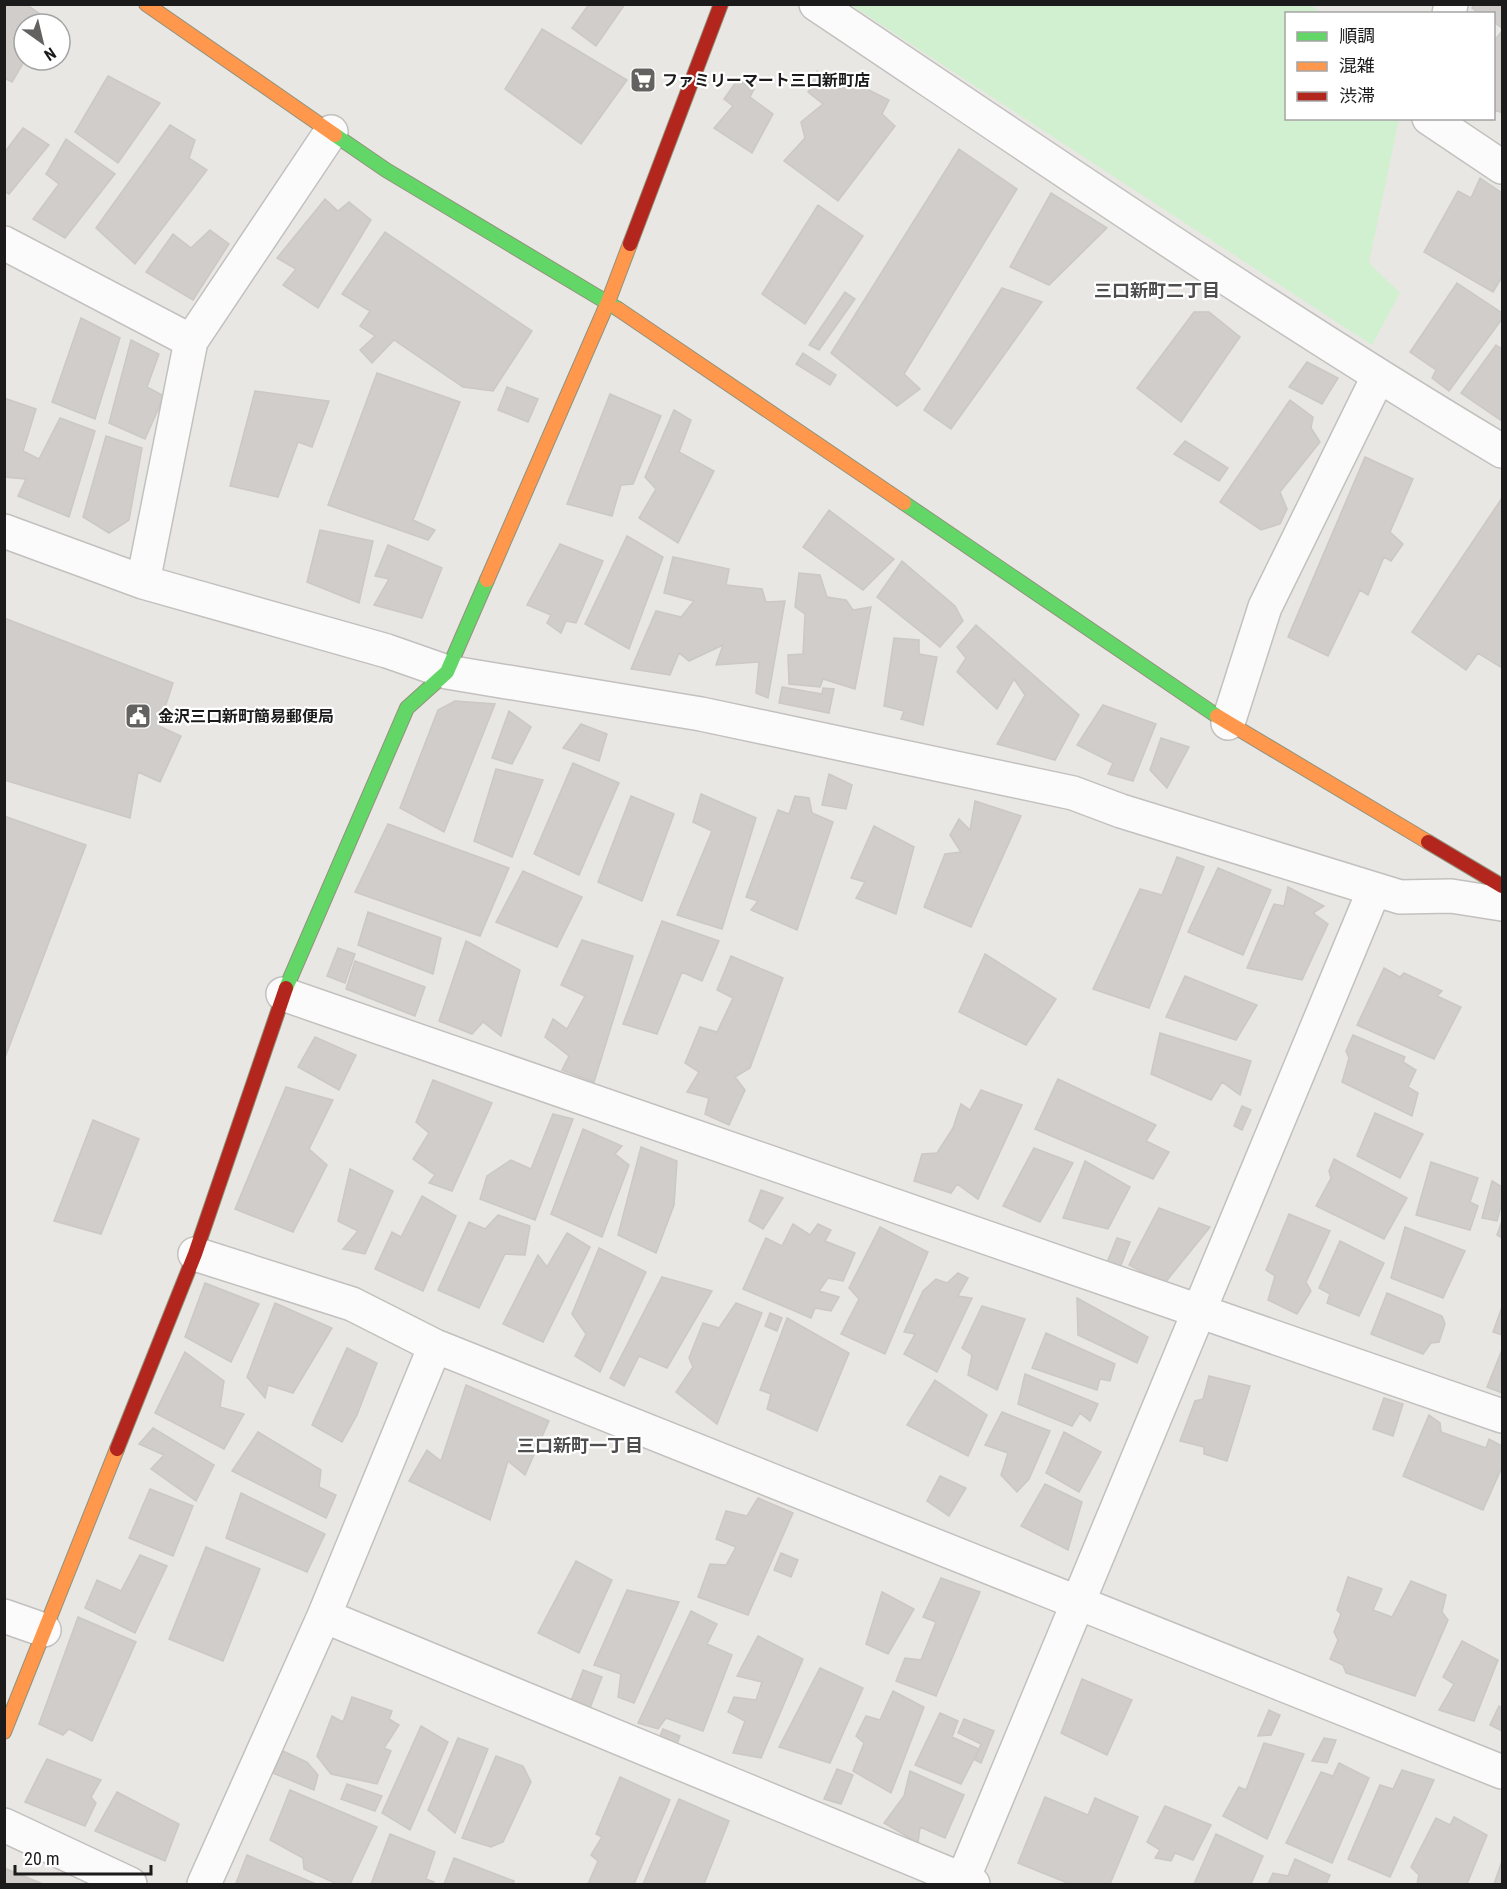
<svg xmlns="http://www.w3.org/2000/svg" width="1507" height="1889" viewBox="0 0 1507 1889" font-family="'Roboto Condensed','Noto Sans JP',sans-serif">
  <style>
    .park { fill: #d1f0cf }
    .building { fill: #d0cdca; stroke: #ccc8c4; stroke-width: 1.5 }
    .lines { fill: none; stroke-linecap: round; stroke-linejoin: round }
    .street-casing { stroke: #c2c1bf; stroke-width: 36 }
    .fast-casing { stroke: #91927c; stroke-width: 16 }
    .slow-casing { stroke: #91927c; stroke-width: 16 }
    .jam-casing { stroke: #91927c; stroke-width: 16 }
    .street { stroke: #fcfbfb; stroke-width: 33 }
    .fast { stroke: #63d668; stroke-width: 14 }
    .slow { stroke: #ff974d; stroke-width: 14 }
    .jam { stroke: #b3261e; stroke-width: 14 }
    .labels { text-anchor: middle; stroke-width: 4.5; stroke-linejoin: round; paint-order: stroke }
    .poi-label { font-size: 16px; font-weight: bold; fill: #1b1b1b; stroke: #fff; text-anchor: start }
    .neighbourhood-label { font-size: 18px; font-weight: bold; fill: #4e4e4e; stroke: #fff }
  </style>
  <rect width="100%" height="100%" fill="#e9e7e3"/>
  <path class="park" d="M851,5H1311L1321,13L1286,14V118L1399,119L1369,263L1400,293L1372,345Z"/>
  <path class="building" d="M4,4H26L48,20L45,24H24L25,60L12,82L4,78Z
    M625,4L596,46L572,28L589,4Z
    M1474,4H1502V28L1494,22V14H1480L1472,8Z
    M542,29L627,80L581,144L505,89Z
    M1502,31V113L1496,110L1494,114V41Z
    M817,71L831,82L837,74L889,100L882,114L895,126L838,201L784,161L805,138L801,122L823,104L808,92Z
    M108,76L160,103L118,163L75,132Z
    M738,79L754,89L750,97L773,114L752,153L714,128L733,106L724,99Z
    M170,125L195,140L189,158L207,170L135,264L96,228Z
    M23,128L49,145L9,194L4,191V153Z
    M66,139L115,174L65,238L33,219L59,184L46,174Z
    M959,149L1017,189L904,374L920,389L897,406L831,353Z
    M1480,178L1502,193V277L1493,292L1424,252L1458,191L1471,198Z
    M1051,193L1107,228L1049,285L1010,267Z
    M325,199L338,211L349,202L371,220L318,308L283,285L296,269L277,258Z
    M818,205L863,236L805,324L762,294Z
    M210,230L229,244L193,300L146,272L173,234L191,248Z
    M385,232L532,331L493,391L463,387L394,340L372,363L360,350L375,336L360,326L370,311L342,294Z
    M1457,283L1502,313V319L1449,391L1432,378L1436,370L1410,352Z
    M1002,288L1042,302L951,429L924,410Z
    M845,292L855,299L819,350L809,345Z
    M1194,312H1209L1240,337L1181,422L1137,388Z
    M81,318L120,338L95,419L52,402Z
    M131,340L159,354L147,387L164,396L145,439L109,423Z
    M1496,345L1502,349V421L1461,393Z
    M803,353L836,375L830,385L796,364Z
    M1307,362L1338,378L1322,404L1289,387Z
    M377,373L460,402L413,520L435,530L428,540L328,505Z
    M507,387L538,399L528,422L498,410Z
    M255,391L329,401L312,447L298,442L278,497L230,486Z
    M610,394L661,416L633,484L621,485L612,516L567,504Z
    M4,398L36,409L23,451L39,459L60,418L95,431L69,517L18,496L26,479L4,477Z
    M1290,400L1313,417L1311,428L1320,442L1280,492L1287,509L1280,524L1261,530L1220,502Z
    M674,410L691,420L679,452L714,471L678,543L639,518L656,489L645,477Z
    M106,436L142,448L129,520L109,533L83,517Z
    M1185,441L1228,468L1219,481L1174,454Z
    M1365,457L1413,479L1390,532L1403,544L1391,561L1384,557L1368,595L1360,590L1328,656L1288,637Z
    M1502,498V668L1478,653L1466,670L1412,632Z
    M829,510L894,559L863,590L803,547Z
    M320,530L373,541L359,603L307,582Z
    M627,536L663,557L629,649L585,624Z
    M560,544L603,561L576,623L566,621L561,633L547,623L551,615L527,605Z
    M388,545L442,568L422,618L374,605L389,579L375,576Z
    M673,557L729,569L726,585L762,589L766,602L785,601L768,698L756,693L759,662L716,665L723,645L689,661L679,653L670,675L631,669L656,611L681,617L694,601L664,593Z
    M902,561L955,606L963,621L940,647L877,597Z
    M799,573L820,575L827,597L846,600L853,610L871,607L855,689L823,679L820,687L789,684L788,655L803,654L805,614L795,607Z
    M4,618L173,683L159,726L181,736L160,782L138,772L130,818L4,780Z
    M976,625L1079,715L1055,760L997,744L1025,695L1014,679L997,709L957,672L966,658L957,647Z
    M894,638L919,640V654L937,657L923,725L901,719L904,711L884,706Z
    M782,687L822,694L823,688L834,689L829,713L779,703Z
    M455,701L495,704L444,832L400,808L438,710Z
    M1103,705L1156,724L1133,781L1108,774L1113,763L1077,745Z
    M509,711L531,727L512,764L492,758Z
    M581,724L607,734L599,761L563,748Z
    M1161,738L1189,747L1167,788L1150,770Z
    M573,763L619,783L579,875L534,854Z
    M496,769L543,780L512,857L474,841Z
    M829,774L852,785L846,809L822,805Z
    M701,794L756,818L722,929L677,915L712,831L693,822Z
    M631,796L674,814L642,901L598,882Z
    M795,796L809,798L812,813L833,822L797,930L751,910L758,901L746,897L778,810L789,814Z
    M975,801L1021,816L971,927L924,907L945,854L961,852L950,835L959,819L970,830Z
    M4,816L86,845L4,1060Z
    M388,824L509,868L480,936L355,892Z
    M874,826L914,847L896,914L856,898L865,882L851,878Z
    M1177,857L1204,867L1149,1008L1093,989L1140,889L1162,895Z
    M1218,868L1271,890L1243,955L1188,932Z
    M523,871L582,897L557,947L496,922Z
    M1288,887L1324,906L1313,913L1328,924L1302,980L1247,968L1274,904L1284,906Z
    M368,912L441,938L433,974L358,945Z
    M662,921L719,941L702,981L682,972L657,1034L623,1024Z
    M582,940L633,956L594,1082L562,1070L569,1056L545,1037L553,1019L567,1029L585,996L561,985Z
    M466,941L520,970L501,1036L483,1022L472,1034L439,1021Z
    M338,948L355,954L345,983L327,976Z
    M985,954L1056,999L1026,1045L959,1012Z
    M731,956L783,978L750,1068L735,1077L745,1090L729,1125L705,1114L709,1098L687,1092L699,1072L685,1063L700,1027L717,1032L733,998L717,990Z
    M355,961L425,987L415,1016L346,989Z
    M1384,968L1400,977L1404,973L1442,991L1437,996L1461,1007L1434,1059L1357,1025Z
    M1185,976L1257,1005L1236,1040L1166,1017Z
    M1160,1033L1251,1061L1240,1095L1222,1082L1211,1100L1151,1074Z
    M1353,1035L1405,1057L1403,1062L1416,1070L1408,1087L1418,1093L1412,1116L1342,1082L1349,1058L1346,1051Z
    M315,1037L356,1055L339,1090L298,1067Z
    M1058,1079L1156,1125L1146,1141L1169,1152L1153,1179L1035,1129Z
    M433,1080L492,1103L452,1191L429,1183L435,1175L413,1159L429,1133L416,1122Z
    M286,1087L333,1100L309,1149L327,1165L293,1232L235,1209Z
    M981,1090L1022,1105L978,1199L957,1184L951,1193L914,1181L922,1154L937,1153L953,1128L961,1104L970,1110Z
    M1242,1106L1251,1110L1242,1130L1234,1126Z
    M1375,1113L1423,1134L1400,1178L1357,1156Z
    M553,1114L573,1119L535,1220L480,1199L487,1176L511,1160L531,1169Z
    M93,1120L139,1139L101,1234L54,1221Z
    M583,1129L622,1146L615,1154L629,1165L602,1237L551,1214Z
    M641,1147L677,1161L674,1205L656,1253L618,1235Z
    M1034,1148L1073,1163L1040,1222L1003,1206Z
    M1334,1159L1407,1198L1384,1239L1316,1206L1331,1178L1329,1171Z
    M1085,1161L1130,1187L1108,1229L1063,1218Z
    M1431,1162L1478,1178L1470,1202L1478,1206L1470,1230L1416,1215Z
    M350,1169L393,1191L365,1254L343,1249L358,1231L338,1221Z
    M1492,1181L1502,1187V1203L1497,1221L1482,1218Z
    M761,1190L783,1198L763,1229L749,1221Z
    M422,1196L456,1216L423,1291L375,1269L392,1232L401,1237Z
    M1159,1208L1210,1227L1164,1284L1129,1265Z
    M1289,1214L1330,1231L1306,1282L1311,1291L1297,1314L1268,1300L1275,1276L1266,1270Z
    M498,1215L530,1226L525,1255L505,1254L479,1308L438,1290L469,1222L485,1229Z
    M1502,1221V1238L1497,1235Z
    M793,1224L810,1235L818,1224L831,1230L825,1241L855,1253L843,1281L828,1278L819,1291L839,1297L831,1311L815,1308L811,1318L743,1289L766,1238L782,1246Z
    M880,1227L928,1252L885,1354L841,1334L859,1299L849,1288Z
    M1405,1227L1465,1251L1443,1298L1391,1278Z
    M567,1233L590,1247L543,1342L503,1324L538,1255L547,1267Z
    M1117,1238L1130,1242L1120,1268L1106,1265Z
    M1340,1241L1384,1263L1359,1316L1327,1303L1330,1294L1319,1288Z
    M599,1248L646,1272L600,1372L575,1356L586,1334L572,1314Z
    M958,1273L968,1278L958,1296L972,1298L937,1372L904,1354L915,1334L904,1332L923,1291L936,1279L947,1283Z
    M662,1277L712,1291L667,1368L639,1356L624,1386L610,1378Z
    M205,1283L259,1304L231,1362L185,1337Z
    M1387,1293L1442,1316L1445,1324L1439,1342L1431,1343L1423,1354L1371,1334Z
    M1077,1298L1148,1337L1137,1363L1078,1335Z
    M275,1303L332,1328L293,1393L268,1385L265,1398L247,1377Z
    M736,1303L762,1313L717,1424L676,1392L693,1367L689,1358L703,1323L719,1328Z
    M982,1306L1025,1319L997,1390L968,1375L972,1355L962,1348Z
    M1502,1307V1335L1493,1332Z
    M770,1313L782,1318L777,1331L765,1326Z
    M787,1318L849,1353L817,1431L767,1409L771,1394L760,1390Z
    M1046,1333L1115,1364L1110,1381L1100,1379L1097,1390L1032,1368Z
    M347,1348L377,1363L357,1415L342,1442L312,1425Z
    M1502,1350V1393L1487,1387Z
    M185,1352L224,1381L220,1407L244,1414L224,1449L155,1413Z
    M1025,1374L1098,1404L1090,1421L1080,1413L1072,1426L1018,1404Z
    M1209,1376L1250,1386L1227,1461L1204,1454V1447L1180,1441L1195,1401L1203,1399Z
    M935,1380L987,1415L968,1456L907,1425Z
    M466,1385L549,1421L525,1475L508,1461L490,1520L409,1481L427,1450L441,1461Z
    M1384,1398L1403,1404L1393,1436L1373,1429Z
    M1002,1412L1050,1431L1029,1479L1017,1492L1001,1475L1008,1453L985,1445Z
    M1429,1415L1440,1423L1441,1432L1486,1448L1489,1439L1502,1446V1467L1483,1510L1403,1476Z
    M153,1428L214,1465L196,1501L151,1469L164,1455L139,1444Z
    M258,1432L321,1470L319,1487L336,1495L326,1518L232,1471Z
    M1064,1432L1101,1452L1079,1492L1046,1473Z
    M940,1476L966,1488L949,1516L927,1501Z
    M1045,1484L1082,1502L1068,1550L1021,1526Z
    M150,1489L193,1506L173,1556L129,1538Z
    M241,1493L325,1534L307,1572L226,1538Z
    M758,1498L793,1513L748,1615L698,1597L710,1564L726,1565L736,1547L716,1539L726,1511L747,1516Z
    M206,1547L260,1569L223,1661L169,1639Z
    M781,1553L798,1560L791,1577L774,1570Z
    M140,1555L167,1566L135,1633L85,1608L97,1580L121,1591Z
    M576,1561L612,1580L579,1653L538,1633Z
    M1348,1577L1382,1589L1373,1610L1392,1617L1411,1581L1446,1595L1442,1612L1448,1620L1415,1696L1346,1673L1343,1665L1330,1659L1338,1640L1334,1632L1341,1614L1337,1610Z
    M941,1578L980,1592L936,1696L896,1681L905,1658L921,1660L936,1622L923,1617Z
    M627,1590L679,1602L634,1703L618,1697L621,1674L594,1665Z
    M882,1592L914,1609L888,1654L866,1644Z
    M691,1611L717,1624L707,1644L732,1655L703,1731L666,1718L658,1729L638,1723Z
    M78,1617L136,1642L92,1741L69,1729L63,1735L39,1724Z
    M758,1636L803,1659L761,1758L733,1753L745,1721L728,1712L734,1697L756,1700L762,1682L737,1676Z
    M1462,1641L1498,1660L1474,1721L1439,1710L1454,1684L1443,1677Z
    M820,1668L863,1688L830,1763L779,1747Z
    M583,1670L602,1677L590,1708L571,1701Z
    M1082,1679L1132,1700L1107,1755L1061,1733Z
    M893,1691L924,1707L891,1793L853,1771L864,1743L856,1736L866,1716L880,1720Z
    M352,1697L392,1711L389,1719L399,1725L384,1748L391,1751L377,1784L331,1774L317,1756L332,1716L343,1722Z
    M1499,1706L1502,1708V1731L1490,1725Z
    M1269,1710L1280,1715L1271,1735L1258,1736Z
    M940,1713L958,1721L952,1737L979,1749L961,1784L915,1765Z
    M964,1719L994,1731L981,1763L975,1760L981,1744L958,1733Z
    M421,1726L448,1742L410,1830L382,1813Z
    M663,1729L680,1736L677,1744L660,1736Z
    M458,1738L488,1749L455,1833L428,1810Z
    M1324,1738L1336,1740L1327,1763L1312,1761Z
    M1264,1743L1304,1754L1267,1839L1223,1816L1239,1787L1246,1790Z
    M283,1751L307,1762L318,1775L314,1790L273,1773Z
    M496,1756L523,1766L531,1782L503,1842L491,1847L462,1838Z
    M47,1759L101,1780L91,1797L96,1803L85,1826L25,1802Z
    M1339,1763L1369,1778L1332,1863L1286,1843L1321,1772L1333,1776Z
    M837,1769L853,1775L841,1804L824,1799Z
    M1402,1770L1434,1780L1390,1877L1348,1859L1380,1785L1393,1789Z
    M910,1771L964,1795L945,1838L920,1827L918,1843L884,1823L904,1796Z
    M620,1777L670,1800L634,1884H588L598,1861L591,1855L602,1837L596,1834Z
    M347,1784L382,1796L375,1811L341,1799Z
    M290,1790L377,1827L350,1884H337L304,1869L303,1858L270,1840Z
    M117,1792L179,1824L165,1861L95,1831Z
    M1045,1797L1088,1815L1095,1798L1138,1817L1110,1884H1070L1018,1863Z
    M679,1799L729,1821L704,1884H643Z
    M1165,1806L1211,1825L1193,1860L1175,1853L1171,1861L1155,1858L1160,1850L1147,1842Z
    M1454,1817L1487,1835L1467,1884H1417L1419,1875L1411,1867L1436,1818L1450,1825Z
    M390,1834L435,1852L426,1879L434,1882L433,1884H371Z
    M1216,1834L1263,1856L1251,1884H1194Z
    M247,1855L316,1884H239L236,1883Z
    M454,1858L514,1881L513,1884H444Z
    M1295,1859L1330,1875L1326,1884H1268L1273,1873L1288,1876Z
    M1502,1861V1884H1494Z
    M4,1868L43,1884H4Z"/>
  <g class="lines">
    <g class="street-casing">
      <path id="street" d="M816,4C1043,156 1268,311 1502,451
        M1449,14L1451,4
        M1429,118L1502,167
        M4,243L191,341
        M4,531L143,582L387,651L447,672L701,714L1073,793L1121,811L1400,897L1451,896L1502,904
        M143,582L191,341L331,132
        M1228,723L1265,607L1378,377
        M283,994L1502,1416
        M195,1254L352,1304L435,1346L1502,1772
        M4,1616L44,1630
        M324,1616L973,1884
        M4,1825L130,1884
        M204,1884L324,1616L435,1346
        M961,1884L1374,890"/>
    </g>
    <g class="fast-casing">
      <path id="fast" d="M335,135L386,170L618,309
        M904,503L1217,716
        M286,988L407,708L447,672L487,580"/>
    </g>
    <g class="slow-casing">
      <path id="slow" d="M146,4L335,135
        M618,309L904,503
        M487,580L608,302L630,244
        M1217,716L1428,842
        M4,1732L117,1449"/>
    </g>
    <g class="jam-casing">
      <path id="jam" d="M630,244L721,4
        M1428,842L1502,886
        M117,1449L195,1254L286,988"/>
    </g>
    <use href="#street" class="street"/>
    <use href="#fast" class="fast"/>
    <use href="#slow" class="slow"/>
    <use href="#jam" class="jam"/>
  </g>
  <defs>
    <g id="supermarket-square" transform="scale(1.35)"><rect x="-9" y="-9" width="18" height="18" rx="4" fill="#636261" stroke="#fff"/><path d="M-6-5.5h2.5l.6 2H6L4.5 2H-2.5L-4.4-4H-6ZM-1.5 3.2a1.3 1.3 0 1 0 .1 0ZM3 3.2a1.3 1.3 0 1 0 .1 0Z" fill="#fff"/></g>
    <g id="civic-square" transform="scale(1.35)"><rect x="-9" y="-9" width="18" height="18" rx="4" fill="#636261" stroke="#fff"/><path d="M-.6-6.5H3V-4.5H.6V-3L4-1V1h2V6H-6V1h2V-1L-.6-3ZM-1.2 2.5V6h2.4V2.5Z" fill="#fff"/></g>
  </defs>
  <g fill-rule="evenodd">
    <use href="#supermarket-square" x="643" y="80"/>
    <use href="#civic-square" x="138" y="716"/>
  </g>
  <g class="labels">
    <g class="poi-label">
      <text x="662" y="86">ファミリーマート三口新町店</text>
      <text x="158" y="722">金沢三口新町簡易郵便局</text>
    </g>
    <g class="neighbourhood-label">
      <text x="1157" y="297">三口新町二丁目</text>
      <text x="580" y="1452">三口新町一丁目</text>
    </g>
  </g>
  <rect width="1507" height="1889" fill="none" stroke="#1b1b1b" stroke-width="12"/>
  <rect x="1285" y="12" width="210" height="108" fill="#ffffff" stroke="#a4a4a4" stroke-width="1.5"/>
  <rect x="1297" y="32" width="30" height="9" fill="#63d668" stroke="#a4a4a4" stroke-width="1.5"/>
  <text x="1339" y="42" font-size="18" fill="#1b1b1b">順調</text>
  <rect x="1297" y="62" width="30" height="9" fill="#ff974d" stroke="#a4a4a4" stroke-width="1.5"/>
  <text x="1339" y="72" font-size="18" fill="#1b1b1b">混雑</text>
  <rect x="1297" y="92" width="30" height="9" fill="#b3261e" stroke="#a4a4a4" stroke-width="1.5"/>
  <text x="1339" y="102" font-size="18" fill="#1b1b1b">渋滞</text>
  <g transform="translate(42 42) rotate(146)"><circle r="28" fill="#ffffff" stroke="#a4a4a4" stroke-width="1.5"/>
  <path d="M0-4.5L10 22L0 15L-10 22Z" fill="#636261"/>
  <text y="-9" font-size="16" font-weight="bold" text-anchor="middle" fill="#1b1b1b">N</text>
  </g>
  <path d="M15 1865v9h136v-9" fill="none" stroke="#1b1b1b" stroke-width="3"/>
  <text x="24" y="1865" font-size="18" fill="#1b1b1b" stroke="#ffffff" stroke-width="4.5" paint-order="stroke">20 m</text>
</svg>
